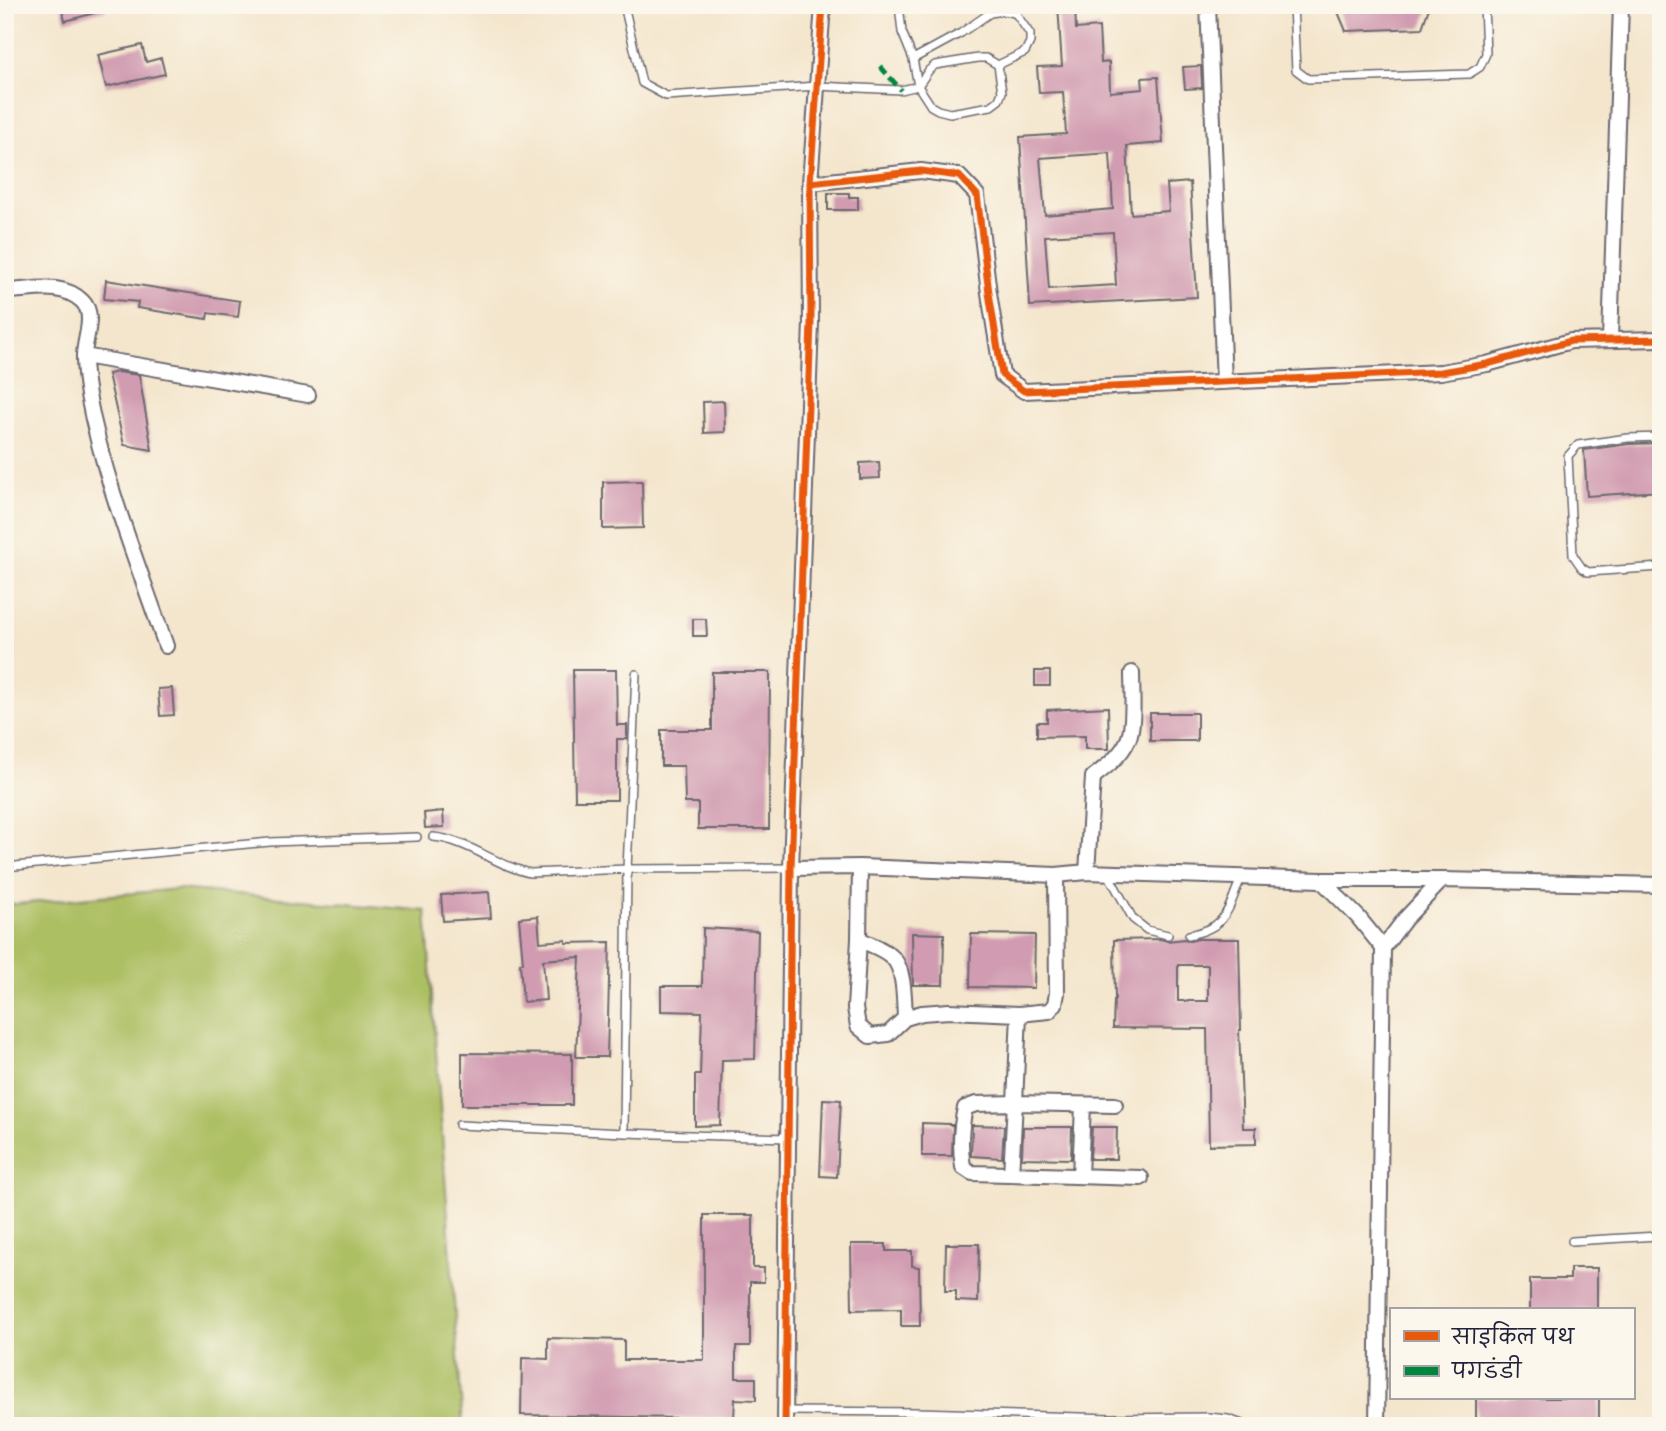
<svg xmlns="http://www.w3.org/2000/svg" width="1666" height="1431" viewBox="0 0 1666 1431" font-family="'Playpen Sans','Playpen Sans Deva',sans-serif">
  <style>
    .green { fill: #adbf63; stroke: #68704f; stroke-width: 2 }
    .building { fill: #d19cb1; fill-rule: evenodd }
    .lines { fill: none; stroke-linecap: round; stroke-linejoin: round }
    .service-casing { stroke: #6c676e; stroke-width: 10 }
    .minor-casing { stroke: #6c676e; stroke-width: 18 }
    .service { stroke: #fff; stroke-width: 7 }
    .minor { stroke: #fff; stroke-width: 14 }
    .quiet { stroke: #00873e; stroke-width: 5; stroke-dasharray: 10 5; stroke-linecap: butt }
    .cycleway-casing { stroke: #fbf7ec; stroke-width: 11 }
    .cycleway { stroke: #e8590c; stroke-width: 7 }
  </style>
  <rect width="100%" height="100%" fill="#fbf7ec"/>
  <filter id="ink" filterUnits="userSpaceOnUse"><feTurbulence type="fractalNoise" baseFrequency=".0143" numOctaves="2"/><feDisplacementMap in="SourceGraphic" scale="14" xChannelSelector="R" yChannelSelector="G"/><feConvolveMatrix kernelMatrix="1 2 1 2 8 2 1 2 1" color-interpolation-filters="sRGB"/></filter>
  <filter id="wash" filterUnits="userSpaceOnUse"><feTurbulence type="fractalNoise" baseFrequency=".00686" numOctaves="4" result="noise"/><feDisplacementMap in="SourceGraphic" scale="28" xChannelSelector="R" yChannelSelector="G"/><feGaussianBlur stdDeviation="1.57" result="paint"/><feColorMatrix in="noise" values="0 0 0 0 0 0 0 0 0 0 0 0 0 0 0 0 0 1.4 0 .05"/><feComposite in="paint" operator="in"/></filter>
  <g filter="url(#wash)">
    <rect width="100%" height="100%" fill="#f4e6cd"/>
    <path class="green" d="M178,889L426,911L463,1426H5V905Z"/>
    <g id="blocks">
      <path class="building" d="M61,5H105L106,10L65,21Z
        M1058,5H1075L1076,29L1099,27L1101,63L1109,62L1110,92L1143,89L1142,78L1158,77L1163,143L1127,146L1131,214L1169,211L1167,184L1190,182L1197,297L1030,306L1020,137L1066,134L1063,92L1039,93L1037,67L1062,66ZM1110,153L1113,209L1045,215L1040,158ZM1113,232L1116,285L1049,289L1045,236Z
        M1335,5H1430L1422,28L1346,31Z
        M142,45L146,62L161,58L165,74L106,87L98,55Z
        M1201,66L1202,88L1185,89L1183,67Z
        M828,193H849V197H858V210H828Z
        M106,280L240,301L238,317L208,313L207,319L137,308L138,302L104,299Z
        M118,372L139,375L152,450L124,445L108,374Z
        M724,401L725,432L704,433L703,402Z
        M1661,443V491L1587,496L1584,450L1629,444Z
        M879,462L880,478L860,479V463Z
        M642,481L643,528L603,529V482Z
        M693,619H706L707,636H693Z
        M573,670H616L617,725H627V739H617V800H575Z
        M1035,671H1050V686H1035Z
        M712,672H770L769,829H698V803H685L684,766H661V730H712Z
        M172,688L174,715L160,716L158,689Z
        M1108,707L1109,749H1085V736L1037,737V722H1047V710Z
        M1150,713H1197V741H1150Z
        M443,811L444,827L425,828L424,813Z
        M489,892L491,918L443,921L441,895Z
        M538,916L540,942L566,940V943L610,942L607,1057H576L580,957L543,960L546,1000L523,1002L520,963H523L519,918Z
        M703,928L758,931L755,1059L722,1060L720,1125L695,1126V1075H700L702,1012L661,1011V986H702Z
        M912,933L944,934L943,985H913Z
        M971,934L1035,935L1034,988L970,987Z
        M1160,939L1167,941L1185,939L1190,941L1198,939H1239L1241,1030H1239L1243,1128H1256V1144L1209,1145L1207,1029L1113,1028L1114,1000H1115L1114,940ZM1178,965H1208V1001H1178Z
        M462,1053L572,1054V1105H462Z
        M823,1099L841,1100L837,1177L820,1176Z
        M922,1123L949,1124V1125H953L952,1156H922Z
        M972,1125L1004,1126L1002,1158L971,1156Z
        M1023,1127H1072L1071,1159L1022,1158Z
        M1092,1127H1117L1116,1159H1090Z
        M704,1215H753V1268H764V1282H750V1346H736V1378H756V1400L735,1399L734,1419L521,1415L522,1358L548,1359V1338L624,1340V1360H704Z
        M851,1244H886V1251H912V1266L919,1267L920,1326H901V1309L852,1310Z
        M946,1244H979L978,1302L956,1301V1291H945Z
        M1570,1268H1597V1310H1530V1279H1570Z
        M1476,1398H1599V1426H1476Z"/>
    </g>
  </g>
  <g filter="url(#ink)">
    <use href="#blocks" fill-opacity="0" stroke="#6c676e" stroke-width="2"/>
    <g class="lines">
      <g class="service-casing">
        <path id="service" d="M624,5L642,83L666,96L817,86L901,90L918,86L931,106L938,110L950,113L991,106L999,100L1002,92L998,65L986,58H978L935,65L929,70L918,86
          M899,5L902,32L913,59L918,86
          M1293,5L1296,70L1308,79L1469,74L1480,67L1486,54L1484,5
          M913,59L961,33L990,13L1004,11L1011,12L1016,14L1030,34V42L1025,52L998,65
          M1661,437L1628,438L1578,445L1568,456L1573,555L1582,568L1588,572L1661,567
          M636,674L627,869L790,868
          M433,837C468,840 496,866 530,873L627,869L624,1133L787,1138
          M5,867L270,842L417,837
          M1107,872L1133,919L1147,930L1168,935
          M1189,935C1228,927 1227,911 1241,878
          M459,1125L624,1133
          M1572,1241L1658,1236L1661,1237
          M785,1411L919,1412L1111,1418L1208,1417L1228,1419L1248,1426
          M919,1412L930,1426"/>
      </g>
      <g class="minor-casing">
        <path id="minor" d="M1208,5L1224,382
          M810,183L921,171L959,176L977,195L989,293L1002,375L1024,391L1441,372L1487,364L1571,341L1661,339
          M5,291C31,291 61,281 82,301C97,315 83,341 84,358C84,370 86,383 88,395C104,481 138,564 166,646
          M1610,340L1621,5
          M84,356L308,395
          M860,867L859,939L855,1008L858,1026L870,1036L888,1034L905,1018L922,1013L949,1011L1019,1014L1015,1103L976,1104L965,1108C961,1126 960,1149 963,1167L972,1173L1141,1178
          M791,868L860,867L1056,875L1087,872L1321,880H1442L1661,885
          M1087,872L1093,777C1106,767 1121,756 1128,740C1135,726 1132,689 1132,673
          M1321,880L1358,917L1383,948L1377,1426
          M859,939C870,945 885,949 893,958C905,970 904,1002 905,1018
          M1383,948L1405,919L1442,880
          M1019,1014L1049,1011L1055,1004L1057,993L1056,875
          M1011,1174L1015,1103L1115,1105
          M1080,1176L1083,1105
          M785,1426L791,868L811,323L810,183L823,5"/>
      </g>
      <use href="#service" class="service"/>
      <use href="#minor" class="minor"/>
      <path class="quiet" d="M880,66L901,90"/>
      <g class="cycleway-casing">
        <path id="cycleway" d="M810,183L921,171L959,176L977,195L989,293L1002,375L1024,391L1441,372L1487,364L1571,341L1661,339
          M785,1426L791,868L811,323L810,183L823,5"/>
      </g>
      <use href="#cycleway" class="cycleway"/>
    </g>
  </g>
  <rect width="1666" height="1431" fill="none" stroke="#fbf7ec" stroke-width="28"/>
  <rect x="1390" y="1308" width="245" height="91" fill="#fbf7ec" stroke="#a4a2a5" stroke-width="2"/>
  <rect x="1404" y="1331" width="35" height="10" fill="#e8590c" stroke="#a4a2a5" stroke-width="2"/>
  <text x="1452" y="1344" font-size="21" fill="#22223b">साइकिल पथ</text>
  <rect x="1404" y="1366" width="35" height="10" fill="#00873e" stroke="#a4a2a5" stroke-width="2"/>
  <text x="1452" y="1378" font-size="21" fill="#22223b">पगडंडी</text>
</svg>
